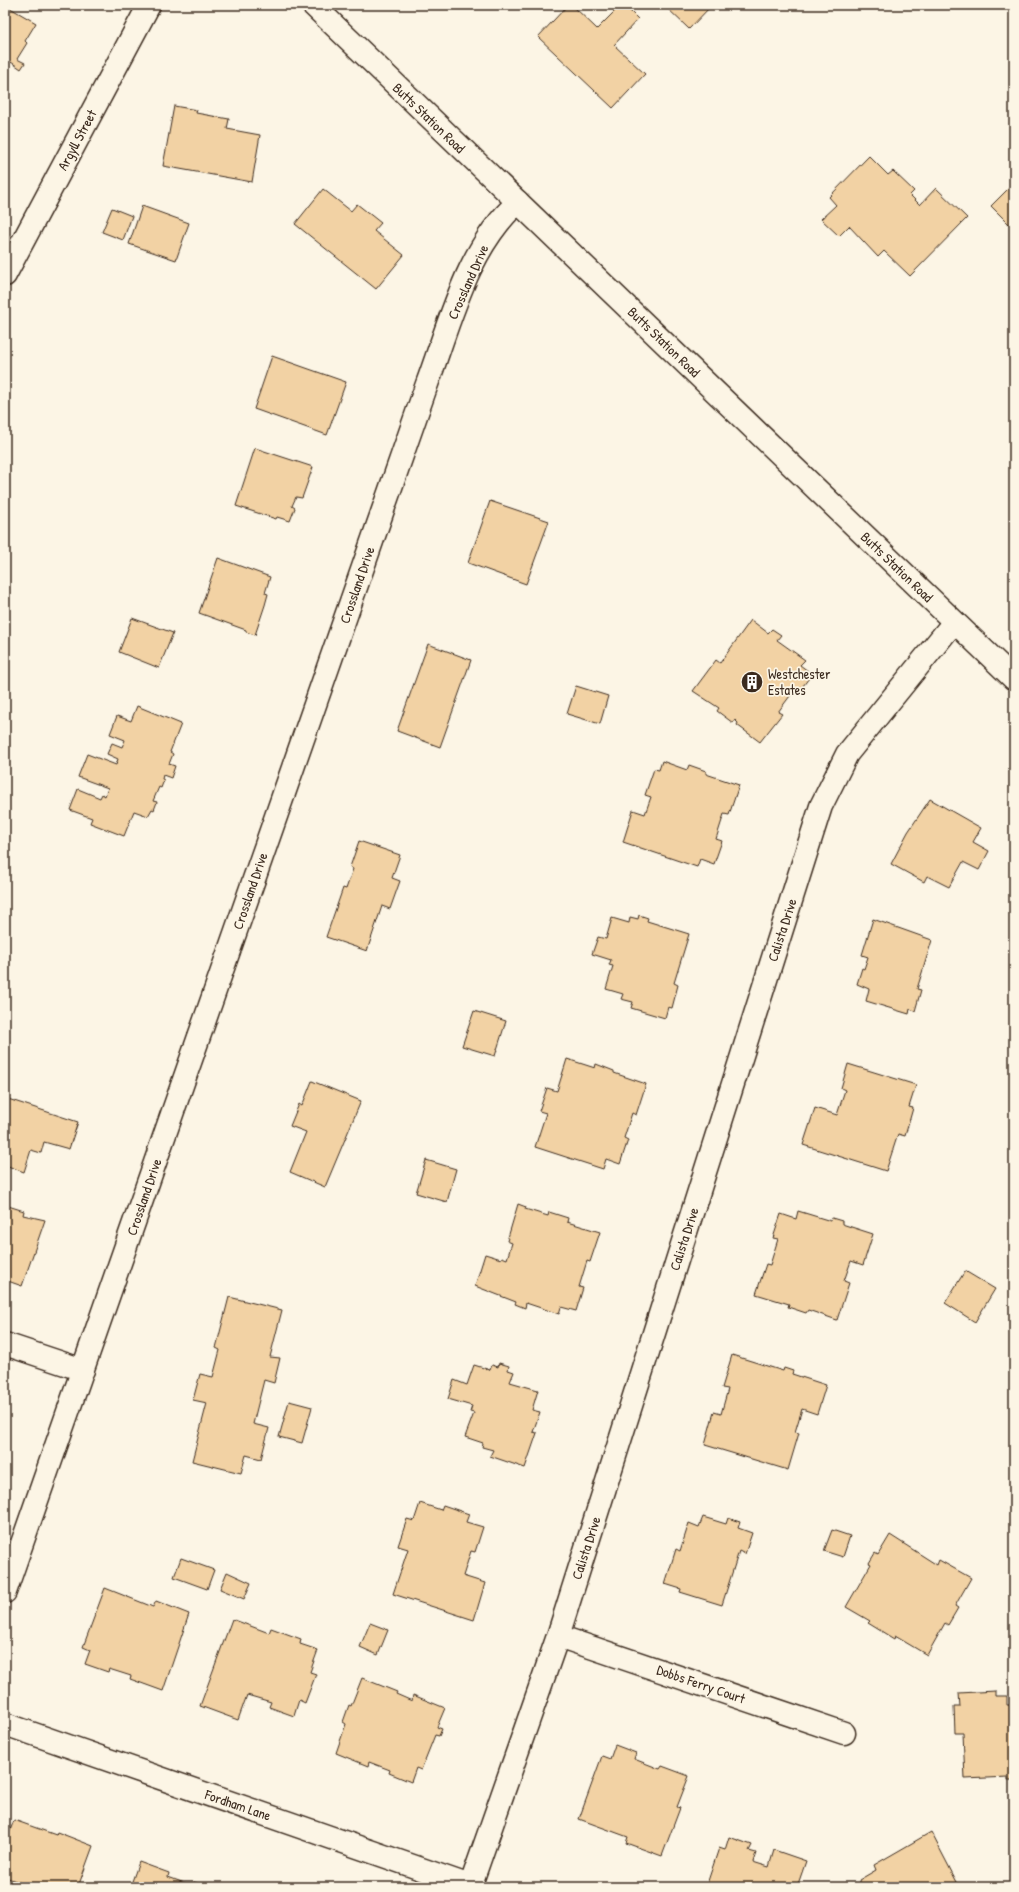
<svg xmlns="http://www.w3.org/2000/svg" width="1019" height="1892" viewBox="0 0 1019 1892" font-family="'Patrick Hand',sans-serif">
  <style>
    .building { fill: #f2d2a4; stroke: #3b2a1e }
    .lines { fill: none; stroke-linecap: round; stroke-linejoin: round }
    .minor-casing { stroke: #3b2a1e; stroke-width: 25 }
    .major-casing { stroke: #3b2a1e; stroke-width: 25 }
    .minor { stroke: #fcf5e5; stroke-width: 22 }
    .major { stroke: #fcf5e5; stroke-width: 22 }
    .labels { text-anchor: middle; stroke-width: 3.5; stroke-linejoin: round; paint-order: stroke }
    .street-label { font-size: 14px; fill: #3b2a1e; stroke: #fcf5e5 }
    .poi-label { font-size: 14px; fill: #3b2a1e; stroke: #fcf5e5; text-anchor: start }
  </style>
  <rect width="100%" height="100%" fill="#fcf5e5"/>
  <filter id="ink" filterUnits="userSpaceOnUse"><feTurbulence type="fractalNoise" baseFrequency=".025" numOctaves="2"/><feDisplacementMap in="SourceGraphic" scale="8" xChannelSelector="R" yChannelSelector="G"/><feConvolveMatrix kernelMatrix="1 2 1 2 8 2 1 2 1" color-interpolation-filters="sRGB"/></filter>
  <g filter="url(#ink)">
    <path class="building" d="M5,5L36,23L25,41L27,43L17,59L25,63L21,69L11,62L5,69Z
      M568,5H572L597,29L621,5H624L638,19L614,45L645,74L613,108L538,37Z
      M664,5H712L689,29Z
      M174,106L197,110L196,113L229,119L227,129L260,135L252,182L163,166Z
      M869,156L888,175L893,171L914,191L910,195L920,205L936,188L967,218L910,276L884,251L878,257L849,226L839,236L821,219L836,205L829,197Z
      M1014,183V229L991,206Z
      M323,189L351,211L357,204L381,223L374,231L404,255L376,289L295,224Z
      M142,206L189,223L176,260L129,244Z
      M112,208L132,216L123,240L102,232Z
      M272,356L346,382L327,435L254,409Z
      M255,448L313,467L302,498L296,497L292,506L295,508L290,521L277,517L276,519L236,506Z
      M490,501L549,521L526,584L468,563Z
      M218,558L270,577L265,593L268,594L265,605L255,635L246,632V630L199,613Z
      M132,618L173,633L159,668L119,652Z
      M751,620L768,633L772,629L781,635L777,640L805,660L800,665L812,674L797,694L793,692L778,712L782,714L760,742L737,725L738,723L735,720L733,723L717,711L719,708L693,691L716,660L720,663Z
      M428,644L471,660L440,747L397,731Z
      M576,686L608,696L600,724L567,714Z
      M137,706L181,724L170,752L173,754L169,764L175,766L171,778L163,775L162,779L164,780L161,788L159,787L153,801L157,802L154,810L152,809L148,816L134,811L124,836L90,823L92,818L70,810L78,789L100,798L102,794L105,796L108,788L78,777L87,754L116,765L118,759L107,754L112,743L122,747L125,740L110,734L117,716L131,721Z
      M662,761L687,770L689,765L706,771V774L739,785L729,815L724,814L716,839L722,841L714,864L700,859L697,867L623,842L633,810L645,814L651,797L645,795L654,769L659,770Z
      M930,799L981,828L973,842L989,851L979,870L963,862L949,887L927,876L924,882L891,864L908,832Z
      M359,841L400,855L392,878L400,881L390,909L382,906L367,951L326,937L343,888L346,889L353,869L350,867Z
      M639,915L648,918L647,921L689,934L674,983L678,985L672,1008L668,1007L665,1018L631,1008L633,1002L621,999L623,994L606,989L613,966L609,965L611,960L592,954L598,937L606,939L612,918L629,923L630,917L638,919Z
      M873,919L932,940L917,989L921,990L915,1011L910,1009L909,1014L866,1001L869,989L857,984L862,968L864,969L868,957L862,955Z
      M474,1011L506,1021L495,1056L462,1046Z
      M567,1059L595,1068L596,1064L614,1071V1073L646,1084L636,1115L632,1113L624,1138L628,1140L620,1164L606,1159L603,1169L535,1147L546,1113L539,1111L547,1088L557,1091Z
      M848,1064L916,1085L909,1107L913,1108L905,1136L898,1134L886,1171L803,1145L815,1108L837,1115L845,1090L841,1088Z
      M312,1081L361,1101L325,1187L290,1172L306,1132L290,1126L299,1104L302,1106Z
      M5,1098L78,1122L69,1149L44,1142L41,1153L31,1150L24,1172L5,1165Z
      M426,1160L456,1169L447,1202L416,1193Z
      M518,1204L526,1207L525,1209L548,1216L549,1212L568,1218L567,1222L600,1232L590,1262L587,1261L579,1287L583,1288L576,1311L561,1307L559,1314L526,1303L525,1308L515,1304L516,1302L475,1286L485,1254L501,1259L502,1257L507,1259L512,1243L507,1241Z
      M5,1205L24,1211L23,1215L45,1220L22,1286L5,1280Z
      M798,1211L831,1221L832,1218L842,1221V1224L873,1234L863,1265L851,1261L844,1281L849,1283L837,1320L808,1310L806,1313L788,1307L789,1304L756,1294L766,1264L770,1265L778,1239L773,1238L781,1214L796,1219Z
      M965,1271L995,1289L975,1322L945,1303Z
      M229,1297L282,1310L270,1357L280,1358L274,1383L264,1380L253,1424L269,1428L261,1459L246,1455L241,1473L192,1461L207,1403L193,1400L200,1374L213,1377L220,1350L216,1348Z
      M732,1355L783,1371L784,1368L793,1371L792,1374L826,1385L817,1414L802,1409L795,1432L799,1433L788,1470L705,1445L714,1412L721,1414L728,1389L722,1388Z
      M499,1363L509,1366L508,1370L514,1372L510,1382L538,1390L532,1410L540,1412L533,1432L537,1433L525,1468L490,1456L493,1450L482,1447L483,1443L465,1437L474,1413L470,1412L472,1406L448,1399L454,1380L467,1385L474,1365L490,1370L492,1365L498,1367Z
      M289,1401L312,1407L302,1443L279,1437Z
      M420,1503L441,1510L443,1505L469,1514L466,1522L483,1527L475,1552L471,1551L463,1576L485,1583L474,1620L393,1594L408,1549L398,1546L407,1519L414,1521Z
      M703,1517L726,1524L728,1518L740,1522L738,1528L752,1533L745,1554L739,1551L722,1605L680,1592L681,1589L665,1584L676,1549L680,1551L689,1523L699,1527Z
      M832,1530L850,1536L843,1557L824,1551Z
      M890,1535L937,1565L939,1560L971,1578L955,1606L958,1608L948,1625L945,1623L927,1655L895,1636L894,1639L868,1623L870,1621L846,1607L871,1564L869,1563L875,1553L878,1555Z
      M181,1558L214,1570L207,1589L174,1577Z
      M227,1572L251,1583L244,1599L220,1589Z
      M105,1588L153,1607L156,1601L189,1614L163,1691L130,1679L131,1676L109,1669L108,1672L85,1664L90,1650L83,1647Z
      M232,1619L269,1633L271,1628L301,1639L300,1644L318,1650L310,1672L316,1674L305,1703L299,1700L294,1716L269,1707L271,1702L247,1695L238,1720L200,1706Z
      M370,1623L388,1630L378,1655L360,1647Z
      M362,1678L397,1692L396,1694L412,1701L413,1695L445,1708L437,1727L442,1729L439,1736L435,1735L421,1770L416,1768L411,1782L389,1773L390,1770L369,1762L368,1766L336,1753L346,1724L343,1722L349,1705L351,1706Z
      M996,1691V1696H1007V1705H1014V1780H1008V1777L965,1779L963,1733H955L954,1707H960L959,1693Z
      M615,1745L636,1753L634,1759L660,1769L662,1766L689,1776L677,1807L680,1808L662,1856L626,1843L628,1837L579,1819L602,1756L610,1759Z
      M14,1820L56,1835L57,1832L93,1846L78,1887H32L5,1877V1844Z
      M931,1832L959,1886L863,1887L859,1880L876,1870L874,1865Z
      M729,1837L752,1845L749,1851L756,1853L753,1862L769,1867L774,1850L806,1861L797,1887H706L719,1848L725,1850Z
      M139,1862L169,1873L168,1877L193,1886L194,1882L207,1887H130Z"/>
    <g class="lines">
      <g class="minor-casing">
        <path id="minor" d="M5,275L149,5
          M5,1344L83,1370
          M5,1592L427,384C450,322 467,248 518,202
          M558,1636L844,1733
          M5,1724L470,1886
          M470,1887L558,1636L821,806L847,754L954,622"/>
      </g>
      <g class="major-casing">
        <path id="major" d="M313,5L1014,679"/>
      </g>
      <use href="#minor" class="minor"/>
      <use href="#major" class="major"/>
    </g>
  </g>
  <defs>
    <g id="building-disc" transform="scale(1.15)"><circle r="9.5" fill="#3b2a1e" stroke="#fcf5e5"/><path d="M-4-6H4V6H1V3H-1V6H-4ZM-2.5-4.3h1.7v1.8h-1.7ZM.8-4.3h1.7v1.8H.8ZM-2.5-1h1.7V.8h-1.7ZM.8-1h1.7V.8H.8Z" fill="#fff"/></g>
  </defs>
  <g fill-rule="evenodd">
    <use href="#building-disc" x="752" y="682"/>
  </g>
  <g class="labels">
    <g class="street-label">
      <text transform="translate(429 118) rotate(44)" y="5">Butts Station Road</text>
      <text transform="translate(77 140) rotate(-62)" y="5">Argyll Street</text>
      <text transform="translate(468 282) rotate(-66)" y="5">Crossland Drive</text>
      <text transform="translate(664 342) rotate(44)" y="5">Butts Station Road</text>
      <text transform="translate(897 567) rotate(44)" y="5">Butts Station Road</text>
      <text transform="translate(357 585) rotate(-71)" y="5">Crossland Drive</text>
      <text transform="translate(250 891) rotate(-71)" y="5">Crossland Drive</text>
      <text transform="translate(782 930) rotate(-72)" y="5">Calista Drive</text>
      <text transform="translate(144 1197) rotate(-71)" y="5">Crossland Drive</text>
      <text transform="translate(684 1239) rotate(-72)" y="5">Calista Drive</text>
      <text transform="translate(586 1548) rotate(-72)" y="5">Calista Drive</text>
      <text transform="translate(701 1684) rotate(19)" y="5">Dobbs Ferry Court</text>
      <text transform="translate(238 1805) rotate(19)" y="5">Fordham Lane</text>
    </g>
    <g class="poi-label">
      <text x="768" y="679">Westchester<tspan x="768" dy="16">Estates</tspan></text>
    </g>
  </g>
  <rect width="1019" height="1892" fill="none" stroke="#fcf5e5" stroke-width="20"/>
  <rect x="10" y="10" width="999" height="1872" fill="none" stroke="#3b2a1e" stroke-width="1.5" filter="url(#ink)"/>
</svg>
